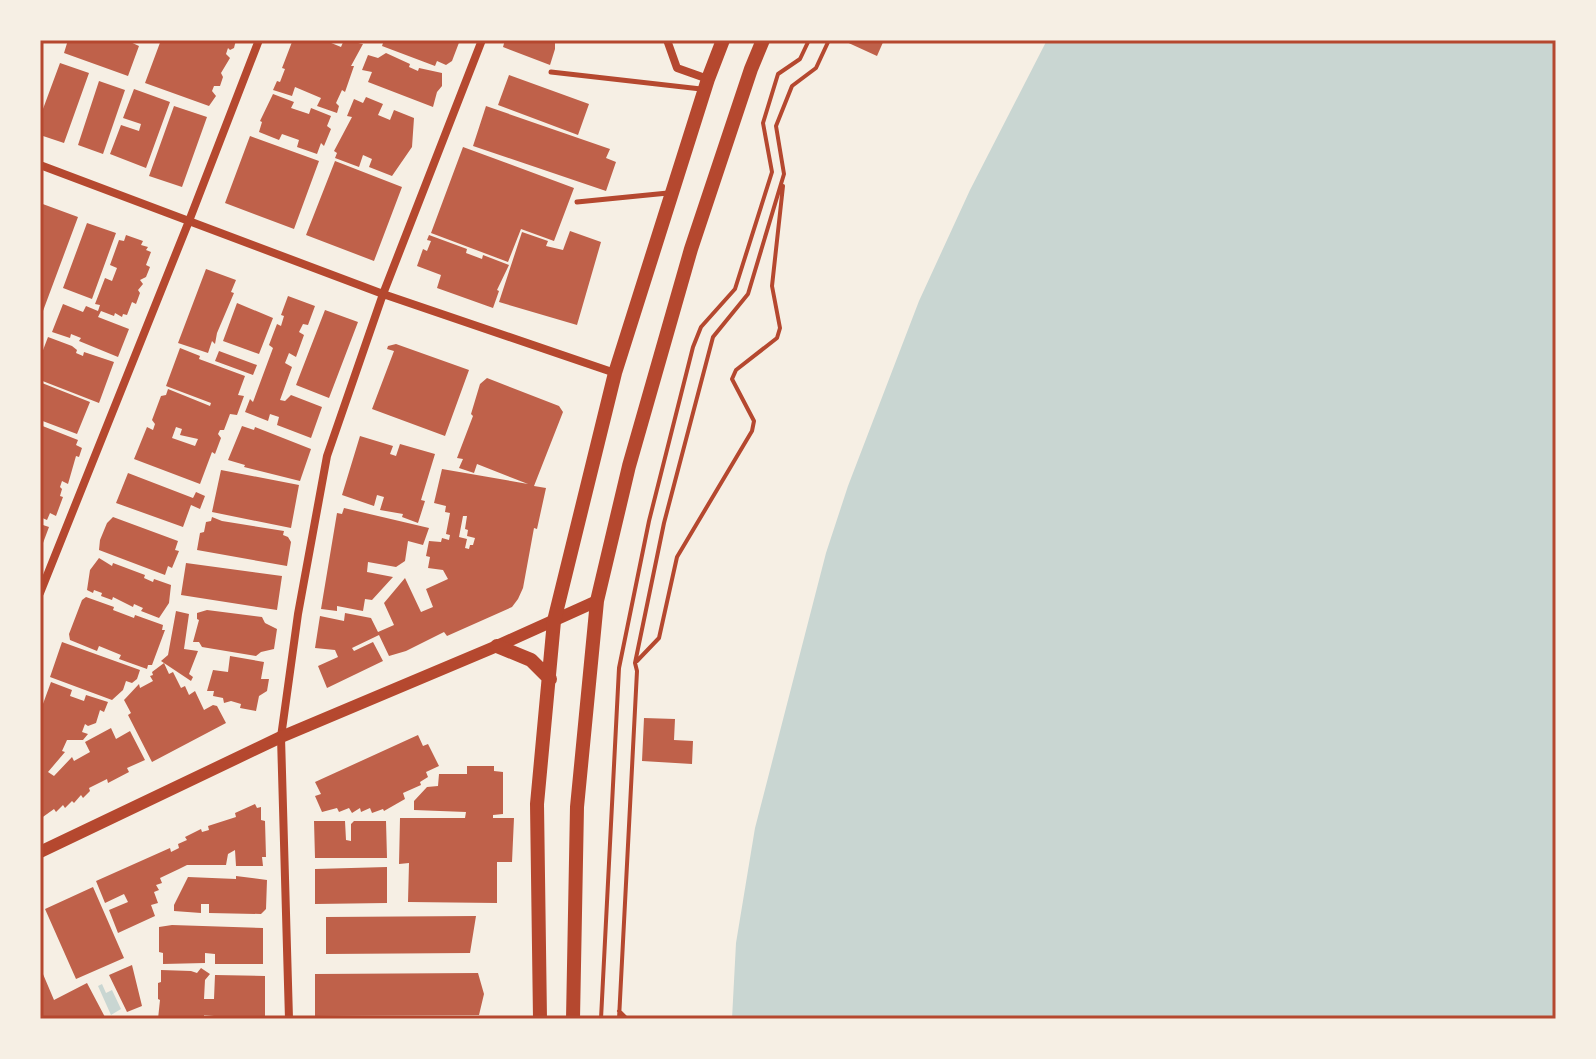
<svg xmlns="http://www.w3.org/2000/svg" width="1596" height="1059" viewBox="0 0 1596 1059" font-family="Raleway,sans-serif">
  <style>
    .water { fill: #c9d6d2 }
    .building { fill: #bf614a; fill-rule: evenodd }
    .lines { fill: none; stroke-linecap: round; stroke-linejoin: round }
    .path { stroke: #b5482f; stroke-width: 4 }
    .service { stroke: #b5482f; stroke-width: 5 }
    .minor { stroke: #b5482f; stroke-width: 8 }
    .tertiary { stroke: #b5482f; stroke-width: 12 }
    .secondary { stroke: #b5482f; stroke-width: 14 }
    .neatline { fill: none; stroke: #b5482f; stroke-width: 3 }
  </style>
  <rect width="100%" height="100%" fill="#f6efe4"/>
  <path class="water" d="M1047,40H1556V1019H732L736,943L755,828L826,553L848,486L919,301L970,190Z
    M102,984L106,993L112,990L121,1009L111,1015L98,986Z"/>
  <path class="building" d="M68,40H126L139,46L128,76L64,53Z
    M161,40H236L234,48L230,50L228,48L226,54L230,58L221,73L223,77L220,86H214L212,91L216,96L209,106L145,83Z
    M296,40H324L341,47L344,40L363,44L351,66H354L345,92L342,90L336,103L339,106L337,113L317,106L321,98L295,87L292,96L273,90L277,81L280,82L285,69L282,68L292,42Z
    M384,40H460L452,61L446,65L437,61L435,66L382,46Z
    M505,40H555V49L550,65L503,47Z
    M842,40H884L877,56Z
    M386,53L410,64L409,67L418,71L419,68L442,73V86L437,92L433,107L368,82L372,72L362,70L368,55L378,58Z
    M60,63L89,73L64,143L40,135V117Z
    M509,75L589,104L578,135L498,105Z
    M99,81L125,90L103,154L78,145Z
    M134,89L170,102L146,168L110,154L121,125L139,131L141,124L123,118Z
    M273,94L294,102L291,108L309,114L311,108L331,116L327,126L331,129L324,146L321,143L317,154L297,147L299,140L282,134L279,140L259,132L262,122L260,121Z
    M366,97L383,104L378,115L390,120L394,110L414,118L412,147L392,176L369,167L372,159L363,155L359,167L335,158L337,153L334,151L352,117L347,116L354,99L363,103Z
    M174,106L207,117L182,187L149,176Z
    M486,106L610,149L606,158L616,162L606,191L473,146Z
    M250,136L319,161L294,229L225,203Z
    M463,147L574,188L554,241L521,229L508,262L431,233Z
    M335,161L402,187L374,261L306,235Z
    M40,203L78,217L40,319Z
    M87,223L116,233L92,299L63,288Z
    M570,231L601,242L577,325L499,302L522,232L548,241L546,246L563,250Z
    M126,235L143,241L141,245L148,247L146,250L151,252L146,265L150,267L146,277L140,280L143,284L138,290L140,293L136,304L132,302L127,315L123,314L122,317L115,313L114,316L101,311L98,317L129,329L118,357L79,341L81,338L71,334L70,338L52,332L63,304L83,312L86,306L98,311L100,305L95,304L105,278L112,281L117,268L110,265L119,240L124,241Z
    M429,235L467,249L466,253L482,259L483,255L509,265L497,290L499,291L493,308L437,288L441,275L417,266L423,249L427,251L431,241L427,240Z
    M206,269L236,280L231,292L234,293L217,333L215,344L212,341L208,353L178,343Z
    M288,296L315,306L308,325L303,324L299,332L304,335L296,357L289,353L285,363L292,367L280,400L285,401L291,395L322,407L311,438L277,425L279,417L270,414L268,421L245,412L250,399L253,402L273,348L269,345L277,324L281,326L284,316L281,315Z
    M237,303L273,318L259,354L223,341Z
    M325,310L358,322L329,398L296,385Z
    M48,337L72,346L77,350L76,353L83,356L84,352L114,362L99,403L40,380V358Z
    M396,344L469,370L445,436L372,409L394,351L387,349L388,346Z
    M180,348L200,356L199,359L245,376L238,395L244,396L237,415L230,414L224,430H220L218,434L221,438L215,454L212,452L200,484L134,459L147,427L153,430L155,424L152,420L161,396L166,395L168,389L210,406L211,403L166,386ZM176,427L182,429L180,435L198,439L195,446L172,438Z
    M219,351L257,365L253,375L215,361Z
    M487,378L559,406L563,412L534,486L546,488L537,529L534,528L523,588L518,599L512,607L447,636L444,632L406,651L389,656L379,635L352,648L354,651L373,642L383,661L327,688L318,666L338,657L335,650L315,648L320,616L344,621L345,613L371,618L378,632L394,625L384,603L405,578L421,612L433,607L426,589L448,579L443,570L428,568L430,557L426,556L429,541L441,542L442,538L449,540L450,535L446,534L450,513L445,512L446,506L434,503L442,469L528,484L477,464L474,473L459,468L463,459L457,458L473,416L471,414L480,384ZM463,516H467L465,529L468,530L467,536L475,538L473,545H470L469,549L465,548L467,539L459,537Z
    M42,383L90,402L77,434L40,420Z
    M40,425L78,440L76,445L82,448L79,457L76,456L68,484L62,481L60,487L62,489L60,496L63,497L56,516L50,513L47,520L40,517Z
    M242,426L254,430L255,427L311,449L300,481L244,467L245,465L228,460Z
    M360,436L393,446L390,454L396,456L400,444L435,454L421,500L425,501L418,523L402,517L403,514L380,510L384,497L377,495L374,506L342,495Z
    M221,470L299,485L291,528L212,512Z
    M128,473L193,498L196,492L205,496L200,509L191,505L183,527L116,503Z
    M344,508L429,528L423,545L408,541L405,561L396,567L368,562L367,572L393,577L372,600L365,599L363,611L337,606V611L321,609L337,513L342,514Z
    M113,517L178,541L175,550L179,551L172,568L168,566L165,575L99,550L100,540L107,523Z
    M212,517L222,521L284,531L283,535L288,537L291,542L287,566L197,550L200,533L204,532L206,522L211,521Z
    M40,524L49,527L40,551Z
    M99,558L112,566L113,563L145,575L144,578L153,582L154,579L171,585L169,603L159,618L141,611L143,608L134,604L133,607L113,597L112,600L101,596L102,593L94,590L93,593L87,590L90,570Z
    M186,563L282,576L277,610L181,595Z
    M86,597L114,607L113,610L134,618L135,615L163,625L162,630H165L152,665H148L147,669L119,659L121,655L99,646L97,651L70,640L69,634L82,600Z
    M207,610L262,617L265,623L277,629L274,649L261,652L256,656L202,647L199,642H193L199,620L197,619V613Z
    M176,611L189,614L184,649L198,651L189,674L193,677L191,681L161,661L168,655Z
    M62,642L140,670L137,679L132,683L126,681L123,690L112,700L50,677Z
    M230,656L264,662L261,679H269L267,691L259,696L256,711L240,708L241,704L231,701L224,703L223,698L213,696L214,691H207L213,670L228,672Z
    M164,663L169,674L173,672L181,688L185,686L189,695L195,691L204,710L213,705L217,706L226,723L152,762L128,715L131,713L124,700L139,684L140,688L153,681L150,676L153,675L152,672Z
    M51,682L72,690L70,696L84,701L86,695L108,702L104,712L100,710L96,723L88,726L85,724L82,732L88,734L83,740H67L62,751L65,752L48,772L54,776L72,757L74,761L90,752L85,742L111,728L116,739L130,731L145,760L127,768L129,772L108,783L107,779L89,788L90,791L83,798L81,795L74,803L72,801L65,808L63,805L56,812L54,809L40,819V712Z
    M644,718L675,719L674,740L693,741L692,764L642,761Z
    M418,735L423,746L428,744L439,766L426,772L428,777L420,782L421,785L403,793L405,799L384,811L383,809L372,813L370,808L361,812L360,808L352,813L349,808L339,812L337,808L322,812L315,796L321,794L315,782Z
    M467,766H494V771L503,772V814L493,815V818H514L512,862H497V903L408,902L409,863L399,864L400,818H465L466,812L414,810V801L427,787L438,786L439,774H467Z
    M255,804L257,808L261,807V820L265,821L266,857H262L263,866H236L235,850L228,854L226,865H187L179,869L160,878L162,883L156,885L159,890L154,892L158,903L151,905L155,916L118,933L109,910L128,902L124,894L105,903L96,881L170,848L171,852L179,848L178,844L187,840L185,837L201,829L202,832L209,830L208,826L236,817L235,813Z
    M314,821H345L346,840L351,841V824L354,821H386L387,858H315Z
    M387,867V903L315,904V869Z
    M236,876L267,880L266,909L261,914L209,913V904H201V913L174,911V905L188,877L236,879Z
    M93,887L124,958L76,979L45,909Z
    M476,916L470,953L326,954V917Z
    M172,925L263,928V964H215V954L205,953V963L163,964V953L159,952V927Z
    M132,965L142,1006L127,1012L109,975Z
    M40,967L54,1000L87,983L106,1019H40Z
    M201,968L210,974L205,980L204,999H214L215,975L265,976V1019H214V1016L204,1015V1019H158L160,1000L158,999V983L161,982V970L191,971L197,973Z
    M478,973L484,994L479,1015L315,1016V974Z"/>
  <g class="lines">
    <path class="path" d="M637,661L659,638L677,557L752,431L754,421L732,379L736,370L777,338L780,328L772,286L783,186
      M619,1011L627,1019
      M601,1019L619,668L649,521L693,347L701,327L735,289L772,172L763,123L778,74L800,59L809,40
      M619,1019L637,671L635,663L664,523L713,337L748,294L784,174L776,126L792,86L816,68L829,40"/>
    <path class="service" d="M551,72L701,89
      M577,202L668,193"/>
    <path class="minor" d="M667,40L677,68L708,79
      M40,165L383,294L615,373
      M40,593L189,221L259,40
      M289,1019L281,737L298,614L327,456L383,294L482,40"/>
    <path class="tertiary" d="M40,852L281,737L497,646L597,601"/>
    <path class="secondary" d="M497,646L531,660L550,679
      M540,1019L537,804L554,621L615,373L708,79L723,40
      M573,1019L577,807L597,601L629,466L691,249L751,69L763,40"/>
  </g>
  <rect width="1596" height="1059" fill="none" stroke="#f6efe4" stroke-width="84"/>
  <rect x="42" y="42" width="1512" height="975" class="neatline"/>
</svg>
